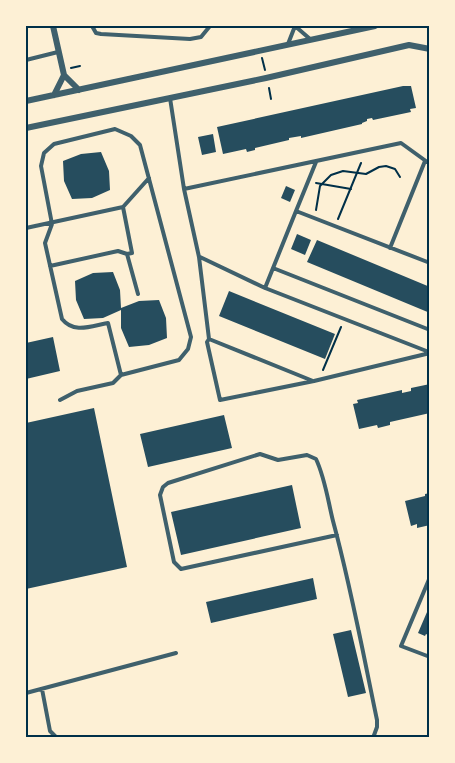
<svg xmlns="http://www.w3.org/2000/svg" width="455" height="763" viewBox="0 0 455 763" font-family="Lato,sans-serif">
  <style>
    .building { fill: #264d5e }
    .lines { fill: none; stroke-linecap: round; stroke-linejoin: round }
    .path { stroke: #003049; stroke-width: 2 }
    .service { stroke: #3f606c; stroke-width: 4 }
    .minor { stroke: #3f606c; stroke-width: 6 }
    .neatline { fill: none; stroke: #003049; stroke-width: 2 }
  </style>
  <rect width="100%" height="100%" fill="#fdf0d5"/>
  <path class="building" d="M403,86H411L416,108L410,109L411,112L373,120L372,118L367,119V121L362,123V124L301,138V136L289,138V140L255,148V150L247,152L246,149L223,154L217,127Z
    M213,134L216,152L202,155L198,137Z
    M101,152L109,171L110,190L92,198L72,199L64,181L63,161L81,154Z
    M286,186L295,190L290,202L281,198Z
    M297,234L311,240L305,255L291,249Z
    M317,240L430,287V313L307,262Z
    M113,272L120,290L121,308L139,301L159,300L166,318L167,338L149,345L129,347L121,328V310L103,318L84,319L76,300L75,281L93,273Z
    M229,291L335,334L325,359L219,316Z
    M53,337L60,371L26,379V343Z
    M430,384V413L390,422V425L378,428L377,425L359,429L353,404L358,403L357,400L402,390V393L411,391V388Z
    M94,408L127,567L26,589V423Z
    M224,415L232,448L148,467L140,434Z
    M292,485L301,528L181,555L171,512Z
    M430,493V525L417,528V524L411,526L405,501L425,496V494Z
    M313,578L317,599L211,623L206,602Z
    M430,605V636L426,634L425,636L418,633Z
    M351,630L366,693L348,697L333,634Z"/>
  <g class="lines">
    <path class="path" d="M262,58L265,70
      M71,68L80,66
      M269,88L271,99
      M316,183L351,189
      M316,210L320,186L331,175L343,171L366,174L379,167L386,166L395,169L400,177
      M338,219L361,163
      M323,370L341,327"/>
    <path class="service" d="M92,26L96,33L101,34L190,39L201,37L210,26
      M295,26L310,39
      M288,44L295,26
      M26,60L58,52
      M170,98L184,189L199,257L209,339L207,342L220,400L314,381L430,353
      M184,189L401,143L430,164
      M123,207L149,178
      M296,211L316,162
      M26,228L123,207L132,253L127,254
      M390,248L425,161
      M200,257L265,288L296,211L430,263
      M50,266L118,251L127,254L138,294
      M273,268L430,330
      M265,288L429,352
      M209,339L313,381
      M60,400L77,391L113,383L121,375L179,360L188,349L191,337L140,145L131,136L115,129L54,144L44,153L41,166L52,224L45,243L62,319C74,334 91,326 108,323L121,375
      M337,535L181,569L174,562L160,495L163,487L168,483L260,454L278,460L307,455L316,459C325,478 328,501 333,521C351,587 363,653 377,720V727L373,738
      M430,577L401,646L430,657
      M42,689L50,731L57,738
      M26,693L176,653"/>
    <path class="minor" d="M53,26L64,75L79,90
      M54,95L64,75
      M26,101L375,26
      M26,128L266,78L409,45L430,49"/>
  </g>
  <rect width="455" height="763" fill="none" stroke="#fdf0d5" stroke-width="54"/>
  <rect x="27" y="27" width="401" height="709" class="neatline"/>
</svg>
